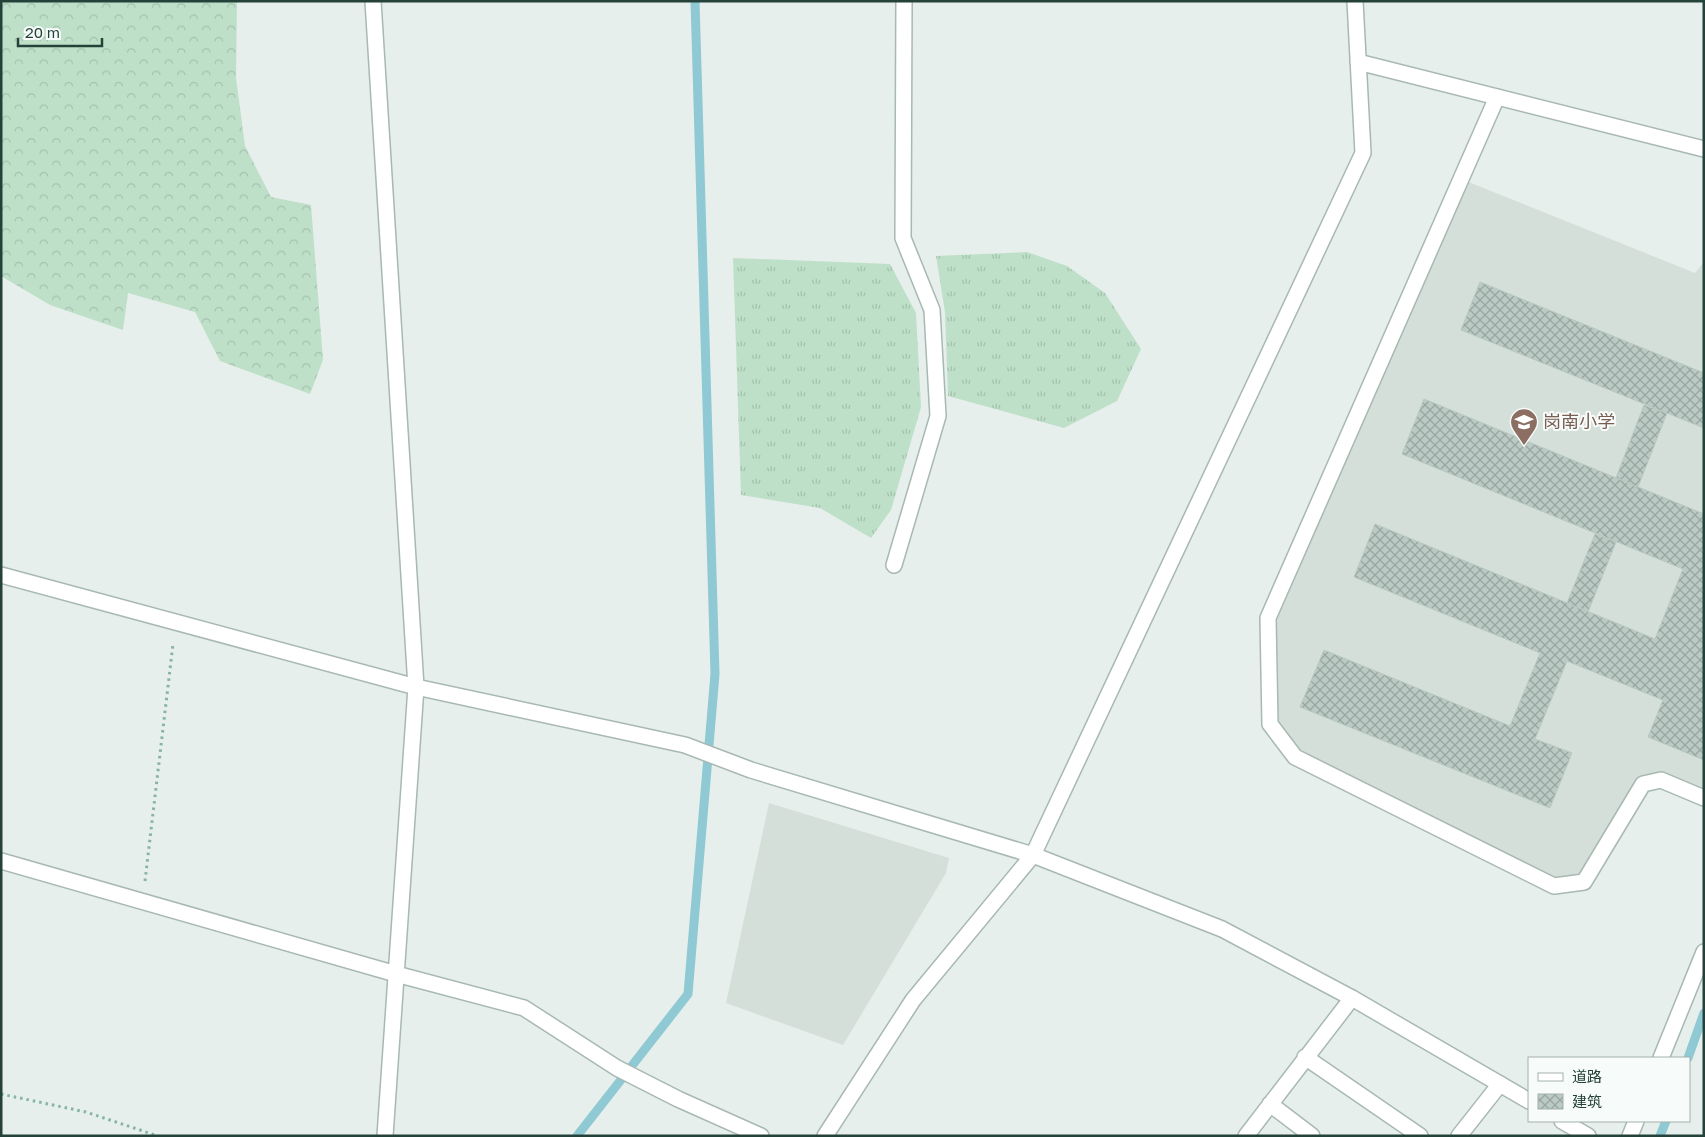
<svg xmlns="http://www.w3.org/2000/svg" width="1705" height="1137" viewBox="0 0 1705 1137" font-family="'Golos Text','Noto Sans SC',sans-serif">
  <style>
    .built { fill: #d4dfda }
    .grass { fill: url(#grass-tufts) }
    .forest { fill: url(#forest-crowns) }
    .lines { fill: none; stroke-linecap: round; stroke-linejoin: round }
    .stream { stroke: #8ec9d4; stroke-width: 9 }
    .building { fill: url(#building-cross-hatch); stroke: #b8c9c2 }
    .lane-casing { stroke: #a8b8b2; stroke-width: 18 }
    .street-casing { stroke: #a8b8b2; stroke-width: 18 }
    .path { stroke: #86b3a5; stroke-width: 3; stroke-dasharray: 2.5 4; stroke-linecap: butt }
    .lane { stroke: #fff; stroke-width: 15 }
    .street { stroke: #fff; stroke-width: 15 }
    .labels { text-anchor: middle; stroke-width: 4; stroke-linejoin: round; paint-order: stroke }
    .education-label { font-size: 18px; fill: #785e54; stroke: #f7fbf9; text-anchor: start }
  </style>
  <defs>
    <pattern id="grass-tufts" width="24" height="20" patternUnits="userSpaceOnUse" patternTransform="scale(1.25)"><rect width="24" height="20" fill="#bfe0c8"/><path d="M3 7l-1-3M5 7V3M7 7l1-3M15 17l-1-3M17 17v-4M19 17l1-3" fill="none" stroke="#a4c1ad"/></pattern>
    <pattern id="forest-crowns" width="20" height="18" patternUnits="userSpaceOnUse" patternTransform="scale(1.25)"><rect width="20" height="18" fill="#bfe0c8"/><path d="M2 6a3 3 0 1 1 6 0M12 15a3 3 0 1 1 6 0" fill="none" stroke="#a4c1ad"/></pattern>
    <pattern id="building-cross-hatch" width="8" height="8" patternUnits="userSpaceOnUse" patternTransform="scale(1.25)"><rect width="8" height="8" fill="#bbcac4"/><path d="M0 0l8 8M0 8l8-8" fill="none" stroke="#98a6a0"/></pattern>
  </defs>
  <rect width="100%" height="100%" fill="#e6efeb"/>
  <path class="built" d="M1461,179L1695,273L1704,262V798L1662,780L1643,784L1584,882L1554,886L1295,757L1270,724L1268,618Z
    M769,803L949,858L946,873L843,1045L726,1003Z"/>
  <path class="grass" d="M1027,252L1067,266L1105,293L1141,349L1117,401L1064,428L948,396L945,312L936,256Z
    M733,258L890,264L916,313L921,407L891,510L871,538L820,508L741,495Z"/>
  <path class="forest" d="M1,1H237L236,78L245,146L271,197L311,205L323,360L310,394L220,361L195,312L128,293L123,330L50,305L1,276Z"/>
  <g class="lines">
    <path class="stream" d="M1688,1058L1704,1013
      M577,1136L688,994L715,674L695,1
      M1660,1136L1666,1121"/>
  </g>
  <path class="building" d="M1480,282L1704,373V428L1461,330Z
    M1424,399L1704,514V760L1648,737L1663,700L1567,661L1535,739L1572,753L1550,808L1300,707L1324,650L1510,726L1540,653L1354,577L1375,524L1655,639L1683,569L1402,454Z
    M1644,405L1667,413L1638,487L1616,478Z
    M1595,534L1616,542L1588,612L1567,603Z"/>
  <g class="lines">
    <g class="lane-casing">
      <path id="lane" d="M1497,97L1268,618L1270,724L1295,757L1554,886L1584,882L1643,784L1661,780L1704,798
        M894,565L938,416L932,310L903,238L904,1
        M1,861L396,974L524,1008L617,1068L678,1099L761,1136
        M1305,1057L1420,1136
        M1661,1058L1704,952
        M1270,1104L1312,1136
        M1246,1136L1352,998
        M1459,1136L1500,1084
        M1630,1136L1636,1121"/>
    </g>
    <g class="street-casing">
      <path id="street" d="M373,1L416,687L385,1136
        M1358,62L1704,149
        M1,575L416,687L685,745L751,770L1033,855L1222,929L1352,998L1529,1101
        M1562,1121L1588,1136
        M825,1136L913,1000L1033,855L1363,153L1355,1"/>
    </g>
    <path class="path" d="M145,881L173,644
      M1,1094L86,1112L158,1136"/>
    <use href="#lane" class="lane"/>
    <use href="#street" class="street"/>
  </g>
  <defs>
    <g id="school-pin" transform="scale(1.4375)"><path d="M0 17L-7.5 6A9.5 9.5 0 1 1 7.5 6Z" fill="#8d6e63" stroke="#f7fbf9"/><path d="M0-5L7-2L0 1L-7-2ZM-4 1L0 2.5L4 1V4Q0 6-4 4Z" fill="#fff"/></g>
  </defs>
  <g fill-rule="evenodd">
    <use href="#school-pin" x="1524" y="422"/>
  </g>
  <g class="labels">
    <g class="education-label">
      <text x="1543" y="428">岗南小学</text>
    </g>
  </g>
  <rect width="1705" height="1137" fill="none" stroke="#24423a" stroke-width="5"/>
  <rect x="1528" y="1057" width="162" height="65" fill="#f7fbf9" stroke="#a3b1ad"/>
  <rect x="1538" y="1073" width="25" height="8" fill="#ffffff" stroke="#a3b1ad"/>
  <text x="1572" y="1082" font-size="15" fill="#24423a">道路</text>
  <rect x="1538" y="1094" width="25" height="15" fill="url(#building-cross-hatch)" stroke="#a3b1ad"/>
  <text x="1572" y="1107" font-size="15" fill="#24423a">建筑</text>
  <path d="M18 38v8h84v-8" fill="none" stroke="#24423a" stroke-width="2.5"/>
  <text x="25" y="38" font-size="15" fill="#24423a" stroke="#f7fbf9" stroke-width="4" paint-order="stroke">20 m</text>
</svg>
